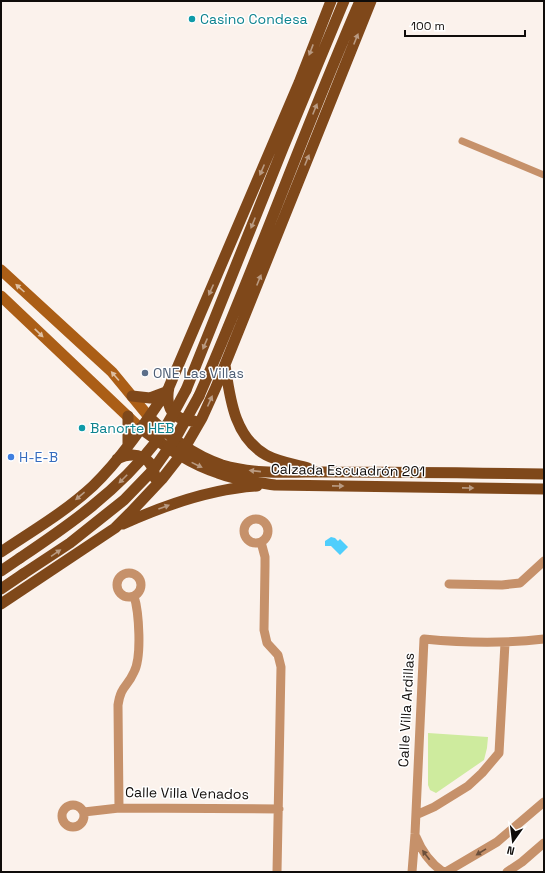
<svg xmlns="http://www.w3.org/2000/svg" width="545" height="873" viewBox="0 0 545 873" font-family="'Space Grotesk',sans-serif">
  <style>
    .green { fill: #ceeb9e }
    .water { fill: #4fcefc }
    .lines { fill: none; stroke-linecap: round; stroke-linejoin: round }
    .pedestrian { stroke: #c6916a; stroke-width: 7 }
    .minor { stroke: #c6916a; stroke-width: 9 }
    .secondary { stroke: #ab5e16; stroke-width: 11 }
    .primary { stroke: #7f481a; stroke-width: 11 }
    .primary-bridge { stroke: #7f481a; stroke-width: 11 }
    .oneway { fill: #b99a81 }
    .oneway2 { fill: #ddbfa2 }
    .oneway3 { fill: #6a4e3a }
    .culture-dot { fill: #0f9aa8; stroke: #fff; stroke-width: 1.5 }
    .service-dot { fill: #5c6f8a; stroke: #fff; stroke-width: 1.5 }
    .shop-dot { fill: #3f7fe0; stroke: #fff; stroke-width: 1.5 }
    .labels { text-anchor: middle; stroke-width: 3; stroke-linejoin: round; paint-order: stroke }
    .culture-label { font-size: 14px; fill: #0d838f; stroke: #fff; text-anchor: start }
    .service-label { font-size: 14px; fill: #4e5e75; stroke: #fff; text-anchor: start }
    .shop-label { font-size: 14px; fill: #366cbe; stroke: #fff; text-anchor: start }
    .street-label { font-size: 14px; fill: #0f0c0a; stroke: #fff }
  </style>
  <rect width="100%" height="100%" fill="#fbf2ec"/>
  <path class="green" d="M428,733L488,737L487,748L484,760L436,793L430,790L428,785Z"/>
  <path class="water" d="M331,537L335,538L338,541L340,539L348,547L340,555L331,546H325V541Z"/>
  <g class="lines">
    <path class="pedestrian" d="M462,141L544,175"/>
    <path class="minor" d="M244 531a12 12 0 1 1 24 0a12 12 0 1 1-24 0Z
      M261,542L265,557V566L264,630L267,643L278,655L281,667L277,872
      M117 585a12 12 0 1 1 24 0a12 12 0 1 1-24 0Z
      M449,584L502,585L520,583L544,561
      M62 816a11 11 0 1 1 22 0a11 11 0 1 1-22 0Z
      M119,808L118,705C121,685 127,688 134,672C142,657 139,612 134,596
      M84,812L119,808L279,809
      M416,815L434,807L468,786L482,773L499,753L505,643
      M416,837C422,852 430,863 443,872
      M412,872L415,834L424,639C466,643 502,644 544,639
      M446,872L497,842L544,802
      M507,872L522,862L544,843"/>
    <path class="secondary" d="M1,270L112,372L149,417
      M1,296L140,428"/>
    <path class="primary" d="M225,365C230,398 234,437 266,455C279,462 294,464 308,468
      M186,390L283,148L344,1
      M132,396L150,398L166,392
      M199,396C256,266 303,132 360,1
      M128,416V444
      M149,417C171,438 193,455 222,465C259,476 299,471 337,472C406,472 475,473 544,474
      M194,421C172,420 165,407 169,387L299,83L331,1
      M140,428C165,446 189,464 218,473C236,480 256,482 275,485L544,489
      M117,459C136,450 153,457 155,478
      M123,524C165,505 210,489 257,486
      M1,552C32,531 65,512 93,486C122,458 145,423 168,389
      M1,571L20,558
      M1,589L23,574
      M1,604L115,528L130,513L162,479L180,456L202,418L216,387L371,1"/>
    <path class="primary-bridge" d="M20,558C69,525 118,491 155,443C167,427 176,408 186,390
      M23,574L70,543L124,500L153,470L175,439L199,396"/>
  </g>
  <defs><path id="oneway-solid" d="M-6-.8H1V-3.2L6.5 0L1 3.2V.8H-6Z"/></defs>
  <g class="oneway">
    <use href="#oneway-solid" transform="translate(356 39) rotate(-68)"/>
    <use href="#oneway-solid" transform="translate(311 50) rotate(111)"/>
    <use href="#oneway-solid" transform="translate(315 109) rotate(-68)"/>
    <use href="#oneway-solid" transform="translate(307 160) rotate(-68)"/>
    <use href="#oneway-solid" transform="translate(262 170) rotate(113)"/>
    <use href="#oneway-solid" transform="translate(253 223) rotate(112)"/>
    <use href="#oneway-solid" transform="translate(259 280) rotate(-68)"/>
    <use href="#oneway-solid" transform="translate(211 290) rotate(114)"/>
    <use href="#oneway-solid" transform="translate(205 344) rotate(113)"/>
    <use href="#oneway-solid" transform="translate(210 401) rotate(-66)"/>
    <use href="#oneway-solid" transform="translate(197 465) rotate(26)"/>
    <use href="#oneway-solid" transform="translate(255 471) rotate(-174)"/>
    <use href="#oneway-solid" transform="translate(123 479) rotate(135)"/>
    <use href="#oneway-solid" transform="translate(338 486) rotate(1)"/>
    <use href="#oneway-solid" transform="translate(468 488) rotate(1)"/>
    <use href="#oneway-solid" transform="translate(80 496) rotate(140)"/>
    <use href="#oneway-solid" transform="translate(164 507) rotate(-20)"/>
    <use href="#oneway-solid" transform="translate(56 553) rotate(-34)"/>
  </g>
  <g class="oneway2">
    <use href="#oneway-solid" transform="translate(20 288) rotate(-138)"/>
    <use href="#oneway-solid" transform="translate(39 333) rotate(44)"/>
    <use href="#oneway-solid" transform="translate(115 376) rotate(-131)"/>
  </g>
  <g class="oneway3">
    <use href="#oneway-solid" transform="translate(481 852) rotate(148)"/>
    <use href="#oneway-solid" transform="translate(426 855) rotate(-127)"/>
  </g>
  <g class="culture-dot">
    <circle cx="192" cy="19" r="4"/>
    <circle cx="82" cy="428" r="4"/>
  </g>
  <circle class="service-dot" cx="145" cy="373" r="4"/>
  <circle class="shop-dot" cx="11" cy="457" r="4"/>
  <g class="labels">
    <g class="culture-label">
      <text x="200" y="24">Casino Condesa</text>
      <text x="90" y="433">Banorte HEB</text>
    </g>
    <g class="service-label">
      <text x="153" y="378">ONE Las Villas</text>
    </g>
    <g class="shop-label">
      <text x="19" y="462">H-E-B</text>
    </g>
    <g class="street-label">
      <text transform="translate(348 470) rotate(1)" y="5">Calzada Escuadrón 201</text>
      <text transform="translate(406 710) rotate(-87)" y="5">Calle Villa Ardillas</text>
      <text transform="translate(187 793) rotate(1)" y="5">Calle Villa Venados</text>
    </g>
  </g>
  <rect width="545" height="873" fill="none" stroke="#0f0c0a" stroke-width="4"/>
  <g transform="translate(513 841) rotate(194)" stroke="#ffffff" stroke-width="3" paint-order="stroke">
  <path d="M0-3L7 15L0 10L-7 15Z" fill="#0f0c0a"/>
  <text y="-6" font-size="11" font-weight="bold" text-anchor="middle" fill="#0f0c0a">N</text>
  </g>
  <path d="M405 30v6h120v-6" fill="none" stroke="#0f0c0a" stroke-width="2"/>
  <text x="411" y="30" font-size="12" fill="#0f0c0a" stroke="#ffffff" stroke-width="3" paint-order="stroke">100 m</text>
</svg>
